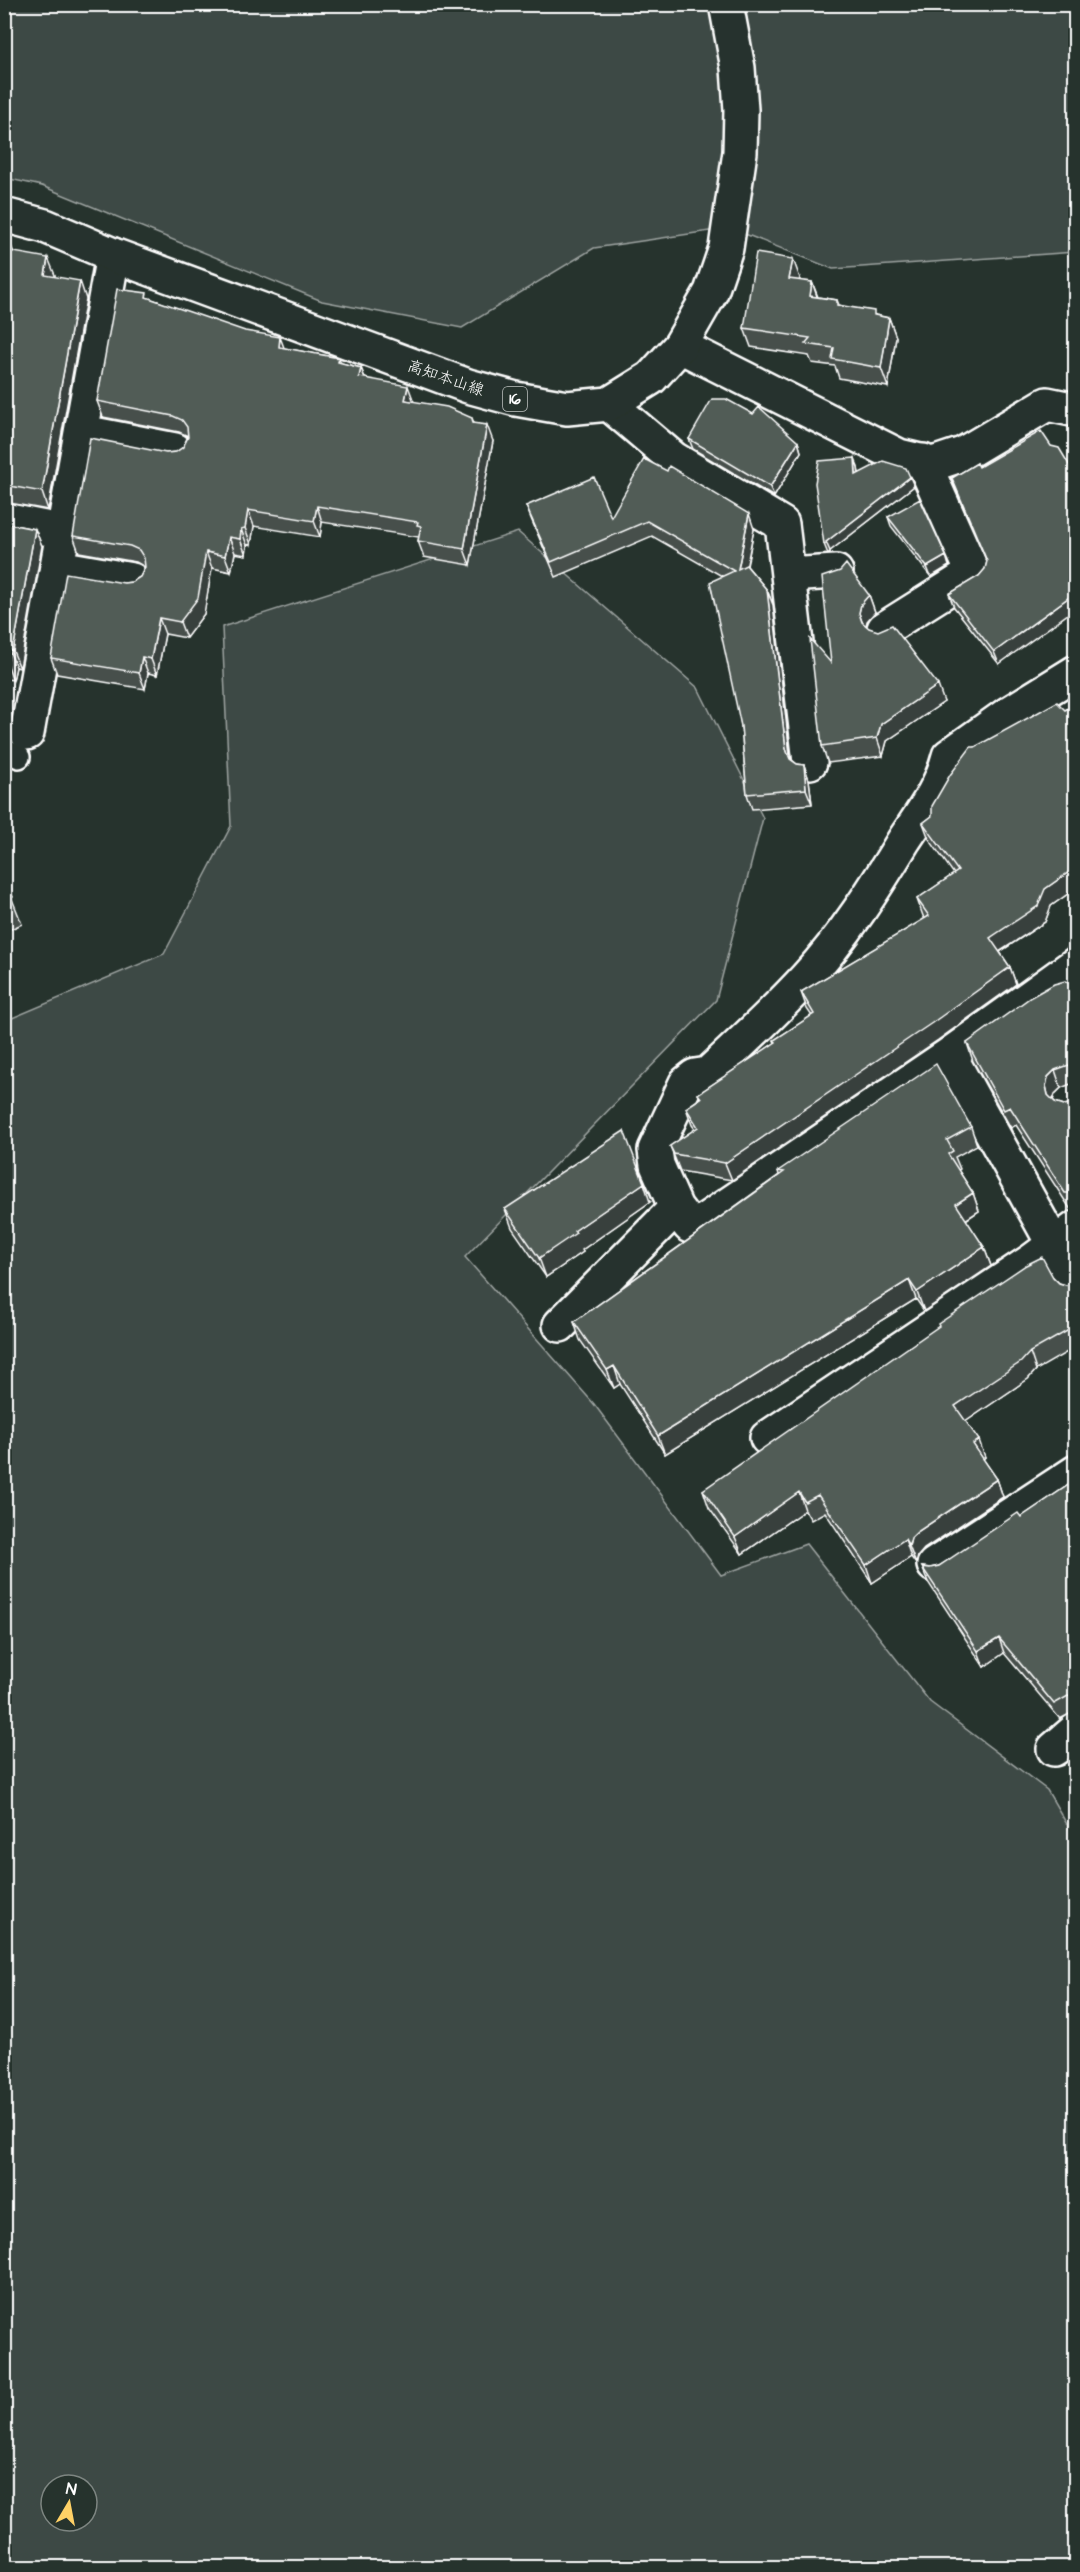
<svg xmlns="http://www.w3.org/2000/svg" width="1080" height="2572" viewBox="0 0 1080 2572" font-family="'Architects Daughter','Klee One',sans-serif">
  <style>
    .green { fill: #3e4944; stroke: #9ea4a2; stroke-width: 1.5; fill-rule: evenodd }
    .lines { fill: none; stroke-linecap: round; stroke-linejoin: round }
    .lane-casing { stroke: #fff; stroke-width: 26 }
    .street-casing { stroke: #fff; stroke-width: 38 }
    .primary-casing { stroke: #fff; stroke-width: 38 }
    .lane { stroke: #26332d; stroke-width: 21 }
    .street { stroke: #26332d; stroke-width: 33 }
    .primary { stroke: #26332d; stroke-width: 33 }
    .wall { fill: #464f4b; stroke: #fff; stroke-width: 1.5 }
    .shaded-wall { fill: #39403d; stroke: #fff; stroke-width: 1.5 }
    .building { fill: #515c57; stroke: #fff; stroke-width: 1.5 }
    .labels { text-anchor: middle; stroke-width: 5; stroke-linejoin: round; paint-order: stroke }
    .shield { fill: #26332d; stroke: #bec2c0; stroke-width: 1.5 }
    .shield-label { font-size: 15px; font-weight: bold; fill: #fff }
    .street-label { font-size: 16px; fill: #fff; stroke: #26332d }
  </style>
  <rect width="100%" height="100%" fill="#26332d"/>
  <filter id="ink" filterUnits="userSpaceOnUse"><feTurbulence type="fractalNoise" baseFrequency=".0167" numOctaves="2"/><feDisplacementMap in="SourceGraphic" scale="12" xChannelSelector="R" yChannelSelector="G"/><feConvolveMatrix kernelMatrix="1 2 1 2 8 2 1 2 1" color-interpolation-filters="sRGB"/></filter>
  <g filter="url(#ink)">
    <path class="green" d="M5,5H1075V252L833,269L730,228L594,248L462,328L322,301L42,186L5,178Z
      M518,532L698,688L763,818L716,1000L465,1257L594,1404L721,1575L806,1544L930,1702L1047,1790L1075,1838V2567L5,2568V1021L164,954L231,826L222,627ZM51,2485H87V2521H51Z"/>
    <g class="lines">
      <g class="lane-casing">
        <path id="lane" d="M4,750L19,757"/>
      </g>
      <g class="street-casing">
        <path id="street" d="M680,346L899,456L933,464L963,454L1047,404L1076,410
          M609,404L674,459L782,524L810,762
          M83,432L175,450
          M4,520L65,532
          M58,567L132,580
          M788,575L836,572
          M884,629L973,573L923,461
          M1076,672L1008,714L949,756C941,788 922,813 904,840C875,888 844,937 806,978C775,1012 741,1043 708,1074L695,1076L686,1083L655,1150L657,1165L676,1208L690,1226L701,1223L949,1055L1076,964
          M27,733L113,255
          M949,1055L1076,1285
          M560,1325L676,1208
          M767,1438L1033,1260L1076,1228
          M934,1565L1076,1472
          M1054,1749L1076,1730"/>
      </g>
      <g class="primary-casing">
        <path id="primary" d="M4,215L45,226L113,255L468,386L516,399L567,408L609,404L651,378L680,346L711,292L726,248L740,152L741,110L738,68L726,4"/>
      </g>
      <use href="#lane" class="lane"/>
      <use href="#street" class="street"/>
      <use href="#primary" class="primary"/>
    </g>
    <path class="wall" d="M4,240L9,241L13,252L55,275L54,277L86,299L48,510L4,502Z
      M800,278L799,281L812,282L818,297L837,300L839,305L876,315L889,318L896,337L888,387L839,378L835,366L812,363L809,356L751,347L744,328Z
      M149,298L284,348L339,358L341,363L361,368L365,378L414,402L472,418L474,423L493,441L470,565L424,557L418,541L419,537L322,522L320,537L254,526L251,544L247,545L246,555L235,553L231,572L212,568L204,614L186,638L165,634L157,675L148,673L145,689L57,674L51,658L124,583L132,582L140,577L145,567L136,562L79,552L73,536L166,453L176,452L183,447L188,436L179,432L103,417L97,401Z
      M689,439L798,442L801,452L774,497L693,449Z
      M855,458L858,468L859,473L910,477L914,486L830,551V554H828L824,544Z
      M977,463L999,664L954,607L949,594L979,576L985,569L987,562L952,478Z
      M526,506L611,517L754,529L747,566L767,590L773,605L791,759L797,764L804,765L809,780L812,804L752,809L747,794L741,726L722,576L652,536L556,577L532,521Z
      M888,517L946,556L949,566L931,577L891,526Z
      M4,523L35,529L42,546L20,668L16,667L13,680L6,679L4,688Z
      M869,595L875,612L867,621L866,626L944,702L887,741L883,756L828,763L822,746L831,663Z
      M1076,704V888L1051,906L1045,922L1000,952L1010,967L1016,984L938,1040L732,1180L680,1171L670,1146L695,1129L692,1125L686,1108L700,1098L698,1094L775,1043L774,1040L812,1016L807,1009L801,992L925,919L923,916L917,899L954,874L929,839L923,823L932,816L975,747L1065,710Z
      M4,879L22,924L4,932Z
      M1076,987V1082L1061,1088L1055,1094L1053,1100L1055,1102L1064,1105L1074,1103L1076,1101V1210H1071L1016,1125L1011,1128L973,1061L967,1043Z
      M971,1127L977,1145L955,1157L960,1169L958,1170L973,1193L979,1211L966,1220L984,1247L991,1266L924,1311L916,1299L665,1454L620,1384L614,1388L580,1340L574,1322L779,1175L778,1171Z
      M650,1202L582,1250L583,1252L546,1277L512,1228L505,1209Z
      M1053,1277L1059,1283L1069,1286L1076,1284V1347L1036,1370L1028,1379L966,1421L985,1457L983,1459L997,1479L1003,1497L924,1549L918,1556L916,1564L911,1557L872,1583L825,1512L811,1520L805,1510L742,1554L709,1508L703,1490Z
      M1076,1480V1712H1073L1060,1719L1004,1653L984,1667L928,1582L922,1567L930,1568L939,1566L1021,1517Z
      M1076,1734V1752L1071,1739Z"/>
    <path class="shaded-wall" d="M9,241L16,258L8,251Z
      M48,258L55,275L52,293L45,275Z
      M793,259L800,278L796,298L789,279Z
      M80,281L86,299L48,510L42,492Z
      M812,282L819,302L810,296Z
      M889,318L896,337L888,387L881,368Z
      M280,337L286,353L279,347Z
      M361,368L367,384L359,377Z
      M408,386L414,402L405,400Z
      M487,425L493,441L470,565L464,549Z
      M798,442L801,452L774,497L770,487Z
      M855,458L858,468L860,484L856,475Z
      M910,477L914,486L830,551L826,542Z
      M317,506L322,522L320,537L314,521Z
      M248,510L254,526L251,544L245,528Z
      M749,514L754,529L743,584L738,569Z
      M35,529L42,546L20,668L13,651Z
      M241,529L247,545L246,555L240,539Z
      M229,537L235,553L231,572L225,556Z
      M206,552L212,568L204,614L186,638L180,622Z
      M946,556L949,566L931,577L927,567Z
      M767,590L773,605L791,764L786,749Z
      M1076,592V608L999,664L994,652Z
      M869,595L875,612L867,621L865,630L859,613L861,604Z
      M159,618L165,634L157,675L151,659Z
      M9,650L16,667L13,680L7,663Z
      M142,657L148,673L145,689L139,673Z
      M938,685L944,702L887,741L883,756L877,738L881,724Z
      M804,765L809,780L812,804L806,789Z
      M1076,867V888L1051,906L1045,922L996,954L990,938L1045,889Z
      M1010,967L1016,984L938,1040L732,1180L725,1163Z
      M1055,1070L1061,1088L1055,1094L1052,1104L1048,1095L1046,1086L1048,1077Z
      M644,1183L650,1202L582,1250L583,1252L546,1277L539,1258L574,1231Z
      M973,1193L979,1211L962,1222L956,1204Z
      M984,1247L991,1266L924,1311L917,1292Z
      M909,1280L916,1299L665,1454L658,1436Z
      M1030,1352L1036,1370L1028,1379L962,1424L955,1406Z
      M614,1366L620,1384L614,1388L607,1370Z
      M979,1440L985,1457L980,1462L973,1444Z
      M997,1479L1003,1497L924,1549L918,1556L916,1564L909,1546L911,1538L917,1532Z
      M799,1492L805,1510L742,1554L735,1537Z
      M905,1539L911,1557L872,1583L866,1565Z
      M999,1638L1004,1653L984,1667L978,1651Z"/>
    <path class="building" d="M4,240L9,241L8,251L48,258L45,275L80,281L42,492L4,485Z
      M756,253L793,259L789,279L812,282L810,296L837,300V305L874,311V315L889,318L881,368L832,359L834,348L805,344L810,338L744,328Z
      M117,289L147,293L146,297L245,331L280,337L279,347L339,358L338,362L361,368L359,377L408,386L405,400L447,407L472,418L473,423L487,425L464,549L418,541L421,526L417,525L418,522L317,506L314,521L248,510L245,528L241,529L240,539L229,537L225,556L206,552L198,598L180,622L159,618L151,659L142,657L139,673L51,658L66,573L124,583L132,582L140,577L145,567L144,558L139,550L130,546L73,536L90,438L166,453L176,452L183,447L188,437L187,427L182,420L173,416L97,401Z
      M712,399H726L753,414L759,407L798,442L770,487L689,439Z
      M1041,431L1051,446L1059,448L1076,476V592L994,652L949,594L979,576L985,569L987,561L952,478L977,463L979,467Z
      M855,458L856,475L883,461L906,468L910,477L826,542L827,544H824L815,483L819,461Z
      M644,459L667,471L669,466L749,514L738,569L746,565L767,590L786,749L790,759L797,764L804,765L806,789L747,794L741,726L710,582L734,571L647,521L551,562L526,506L594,477L611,517Z
      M920,499L946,556L927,567L888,517Z
      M4,523L35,529L13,651L9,650L7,663L4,662Z
      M846,564L869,595L861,604L859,613L862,622L869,628L878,631L892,625L938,685L881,724L877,738L822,746L810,639L831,663L822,577L840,571Z
      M1057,702L1065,710L1076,704V867L1045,889L1038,906L990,938L1010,967L932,1023L725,1163L674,1154L670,1146L698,1127L686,1108L701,1098L698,1094L776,1042L774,1040L814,1014L801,992L929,916L917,899L958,871L923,823L932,816V806L950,775L971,747H975Z
      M4,879L13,897L4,901Z
      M1065,981L1076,987V1047L1073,1048L1076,1052V1066L1069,1065L1055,1070L1048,1077L1046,1086L1048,1095L1055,1102L1064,1105L1074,1103L1076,1101V1193H1065L1010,1107L1004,1110L967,1043L1031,997L1054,984Z
      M936,1064L971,1127L947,1140L953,1151L948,1154L973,1193L956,1204L984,1247L917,1292L909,1280L658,1436L614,1366L607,1370L574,1322L784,1172L778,1171Z
      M624,1131L644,1183L574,1231L576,1233L539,1258L505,1209Z
      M1042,1257L1053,1277L1059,1283L1069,1286L1076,1284V1326L1030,1352L1021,1362L955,1406L979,1440L973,1444L997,1479L917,1532L911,1538L909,1546L905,1539L866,1565L818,1495L805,1502L799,1492L735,1537L703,1490L939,1326L938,1324L1026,1265Z
      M1076,1480V1697L1068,1696L1054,1704L999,1638L978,1651L922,1567L930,1568L939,1566L1018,1513L1021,1517Z
      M1076,1734V1746L1071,1739Z"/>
  </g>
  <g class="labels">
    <rect class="shield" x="503" y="387" width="24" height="24" rx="4.5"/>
    <g class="shield-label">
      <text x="515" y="404">16</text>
    </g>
    <g class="street-label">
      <text transform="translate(446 377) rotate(19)" y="6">高知本山線</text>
    </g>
  </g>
  <rect width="1080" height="2572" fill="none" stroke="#26332d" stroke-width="24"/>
  <rect x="12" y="12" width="1056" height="2548" fill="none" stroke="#fff" stroke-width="2" filter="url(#ink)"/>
  <g transform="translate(69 2503) rotate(10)"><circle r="28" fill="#26332d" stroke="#7d8581" stroke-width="1.5"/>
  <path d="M0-4.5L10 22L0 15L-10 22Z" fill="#ffd166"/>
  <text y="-9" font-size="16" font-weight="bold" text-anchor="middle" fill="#ffffff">N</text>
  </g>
</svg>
